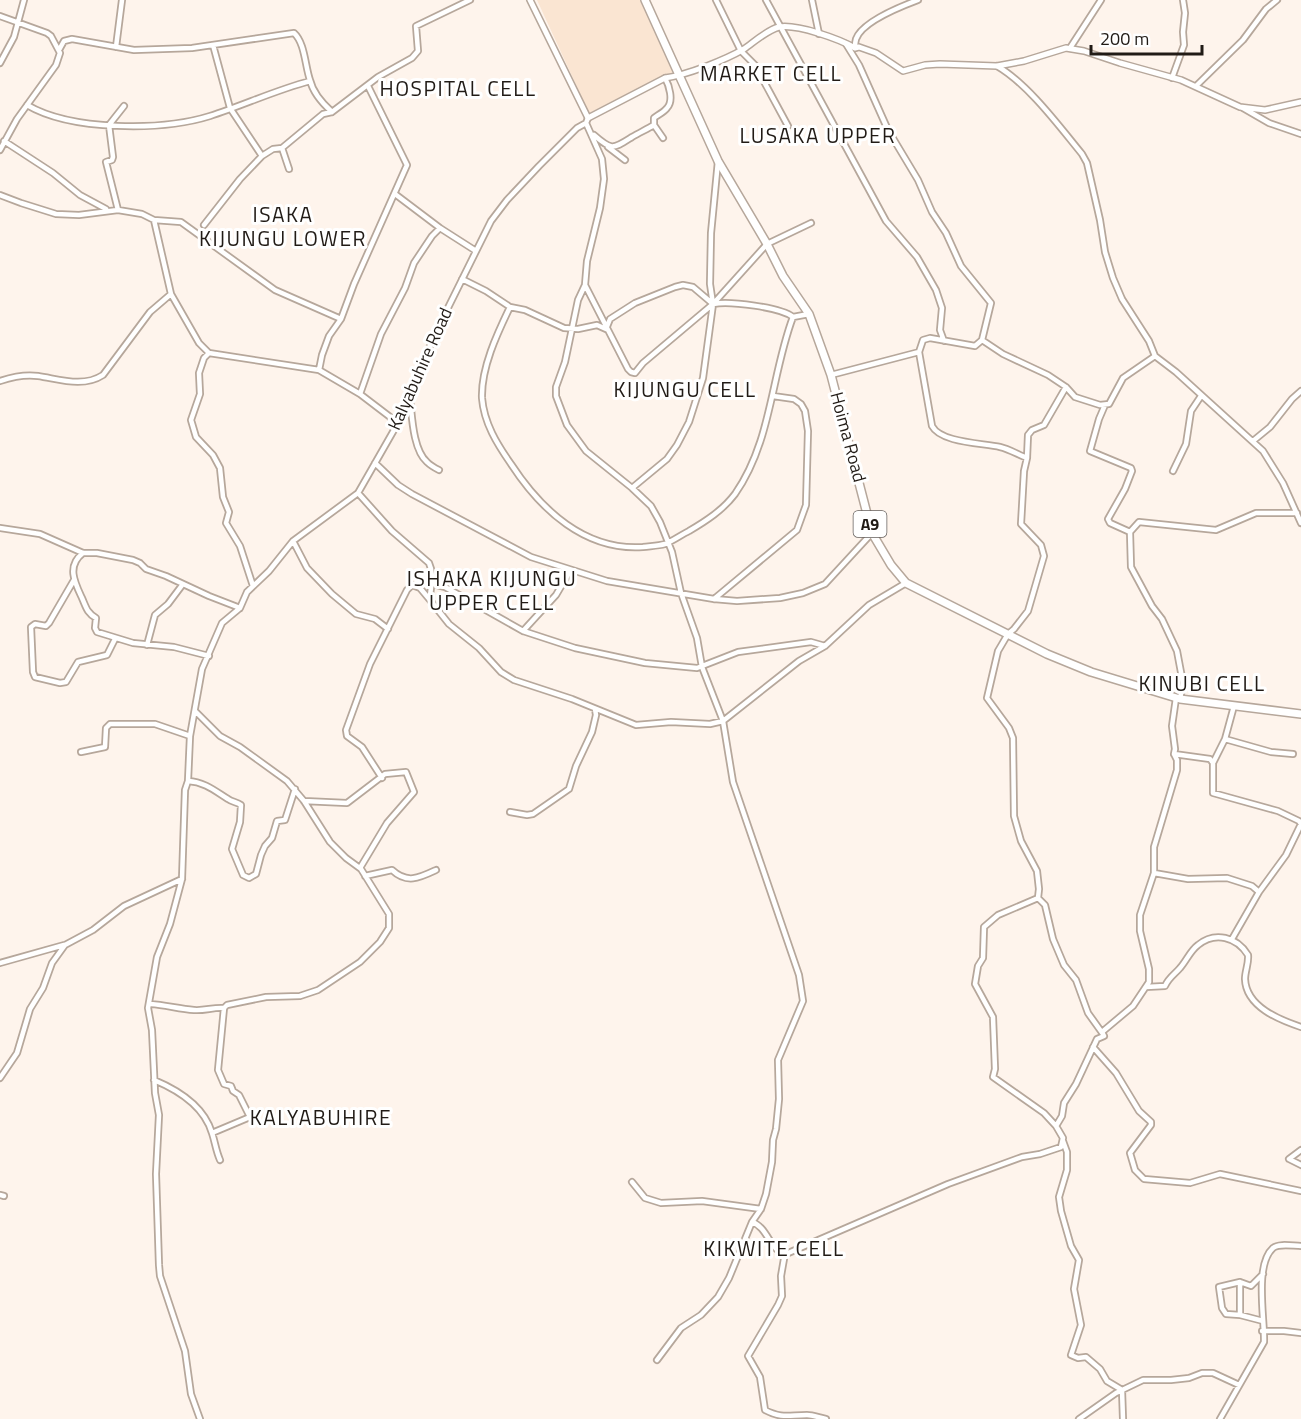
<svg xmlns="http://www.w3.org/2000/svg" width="1301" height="1419" viewBox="0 0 1301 1419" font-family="'Titillium Web',sans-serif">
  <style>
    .built { fill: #fae5d2 }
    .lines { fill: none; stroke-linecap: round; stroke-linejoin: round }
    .minor-casing { stroke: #b6a79b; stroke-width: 8 }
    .tertiary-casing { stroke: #b6a79b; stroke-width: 8 }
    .primary-casing { stroke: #b6a79b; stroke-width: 10 }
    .minor { stroke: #fff; stroke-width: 4.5 }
    .tertiary { stroke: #fff; stroke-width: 5 }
    .primary { stroke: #fff; stroke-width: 7 }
    .labels { text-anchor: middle; stroke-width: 6; stroke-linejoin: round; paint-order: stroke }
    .shield { fill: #fff; stroke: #645f5c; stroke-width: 1.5 }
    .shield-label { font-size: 16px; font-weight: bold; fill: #211b16 }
    .street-label { font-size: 18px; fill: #211b16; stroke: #fff }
    .quarter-label { font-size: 21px; letter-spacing: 1.5px; fill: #211b16; stroke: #fff }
  </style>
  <rect width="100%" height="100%" fill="#fef4ec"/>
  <path class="built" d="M537,0H640L673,72L589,113Z"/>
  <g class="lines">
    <g class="minor-casing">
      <path id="minor" d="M716,0L741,51L755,65L788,126
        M766,0L886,221L917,257L936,290L942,308L940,330L944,341
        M812,0L819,34
        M0,16L47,33L51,36L60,53L56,65L17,119L0,150
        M846,44L859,65L888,130L918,180L932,212L946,233L961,266L991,303L982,340L975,346L930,338L923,340L919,352L932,426C941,443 983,443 1000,447C1009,449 1019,455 1027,458
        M213,45L230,108L262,156
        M116,47L122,0
        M855,48C855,45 855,42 856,39C862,22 902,6 918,0
        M1070,48L1101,0
        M59,50L64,41L72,39L134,50L192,48L294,33C305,43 305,66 310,80C313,93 322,103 332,112
        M0,63L14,37L24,0
        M997,66C1028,84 1059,126 1082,154L1087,163L1100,220L1105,252L1113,278L1122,299L1149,341L1155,356L1176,372L1263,451L1283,483L1301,523
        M1172,78L1184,45L1183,32L1185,13L1183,0
        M1196,86L1243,40L1266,9L1277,0
        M27,105C71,131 162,131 210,116C244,105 276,90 310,81
        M1243,108L1269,123L1301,134
        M586,123L602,159L604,179L600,208L587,261L585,285L578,300L565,362L556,387V396L567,425L586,451L632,488L651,506L660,522L672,552L681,593L697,638L702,667L723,721L733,782L799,975L803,1001L778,1060L779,1099L776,1129L773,1140L772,1162L766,1194L761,1209L752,1222L729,1278L718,1297L701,1315L681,1328L657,1360
        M594,135C612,151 613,149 632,137C639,133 647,129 654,125
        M663,138L654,125V118C658,115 664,112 667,108C674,101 669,85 665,78
        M4,141L53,173L80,195L106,209
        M608,147L625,160
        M282,148L289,169
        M395,194L440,228L476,251
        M0,195L21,203L56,214L79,215L118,210L142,214L154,220L181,222L275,290L341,319
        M118,210L106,162L112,160L113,157L109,125L124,106
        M154,220L171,294L199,343L209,353L319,370L360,394L398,423
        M204,225L240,179L262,156L273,149L282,148L323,114L332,112L378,77L412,58L418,51L416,26L470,0
        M462,279L486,291L510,307L525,310L564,328L578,329L597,325L606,329L610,319L635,303L675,287L683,285L693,287L713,304C730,301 780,307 793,317L809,314
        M585,285L628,369L631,372L635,373L643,363L713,304L767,244L811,223
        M510,307C497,334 481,368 482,398C484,423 497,444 511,464C541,510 585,551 643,547C650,546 658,546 665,544C673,541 681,535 689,531C706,521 723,510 735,494C772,441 771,375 793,317
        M982,340L1003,354L1048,375L1066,387L1075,397L1100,405L1109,404L1123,378L1155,356
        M209,353L204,358L199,373L200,394L191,420L196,437L213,455L220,468L223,497L229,512L226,523L240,546L253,586
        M319,370L322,355L329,336L341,319L354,284L407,165L368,86
        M831,375L919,352
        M0,381C12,377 25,374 38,376C59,379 83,388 103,375L150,312L171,294
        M1066,387L1044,425L1032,430L1028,435L1027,458L1024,471L1021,524L1041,545L1044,556L1028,611L1014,629L1008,634L998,651L987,698L1009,728L1013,738L1014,816L1021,841L1037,871L1039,889L1038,898L1045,905L1053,939L1064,965L1076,980L1088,1013L1103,1034
        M360,394L381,334L405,288L414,263L432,236L440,228
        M410,399C412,416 413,450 427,462C430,465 435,468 439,470
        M1105,405L1099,419L1090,451L1131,468L1132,471L1125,489L1108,519L1110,523L1130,532
        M1253,441L1270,427L1292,399L1301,391
        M375,463L398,485L412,494L531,557L607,581L714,599L737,601L780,598L803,593L825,584L872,533
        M1173,471L1186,444L1191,411L1201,396
        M632,488L667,459L677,445L689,422L703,378L713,304L710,284L711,233L718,161
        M358,493L392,531L429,563C435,576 430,586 430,600L449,624L479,648L501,672L514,680L572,699L636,725L671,722L710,724L723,721L799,661L825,646L869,605L906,583
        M0,528L40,534L83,553H97L133,560L140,563L146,569L166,576L209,596L240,608
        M293,541L307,568L332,594L356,614L375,619L388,629
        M83,553C66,566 75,583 82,598C86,607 87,613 96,618L95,628L97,632L133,643L174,647L209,656
        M74,580L49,623L46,626L35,624L31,627L33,672L35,677L60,683L66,682L78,662L107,655L115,639
        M433,584L445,587L523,631L575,648L645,663L697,668L738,652L811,642L825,646
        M714,599L797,530L806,505L808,431L805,411L801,404L794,399L773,396
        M523,631L556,595L570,571
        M147,645L155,615L168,604L183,584
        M1180,699L1183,683L1177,651L1162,619L1152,606L1131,567L1130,532L1139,522L1216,530L1256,513H1297
        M1225,739L1271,752L1293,754
        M81,752L105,747L106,728L110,724H155L190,736
        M1174,754L1210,759L1213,763L1225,739L1234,706
        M1213,763V793L1278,811L1299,821L1301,824L1286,855L1259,892L1232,939
        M382,778L362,747L347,736L346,730L370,664L407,590L412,585L420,588L430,600
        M188,781C205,782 215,791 228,799C232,802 237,802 241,805L240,822L232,849L243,875L249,878L256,874L261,855L265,846L272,838L277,821L285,820L295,789
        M304,801L347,803L385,774L406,772L414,792L387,823L360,868
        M510,812L527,815L533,814L569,789L576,766L592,732L596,715L595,709
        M1154,873L1188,879L1227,878L1252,886L1259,892
        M365,876L392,870C407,884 419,878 436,870
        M1038,898L998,915L984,927L983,958L978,966L975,984L993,1017L995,1069L993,1077L1044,1113L1056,1126
        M0,963L64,945
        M1146,987L1165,986C1169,977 1175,974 1180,968C1187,960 1190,951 1198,945C1215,931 1237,937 1248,955C1249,963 1245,971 1245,979C1246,1007 1280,1020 1301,1027
        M151,1004C165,1005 180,1009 194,1010C204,1011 214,1007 224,1008L227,1005L266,997L300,996L318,990L360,962L380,942L389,928V914L361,869L346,858L330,842L304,801L287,781L240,747L220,736L196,712
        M1093,1047L1116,1073L1139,1111L1151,1122V1125L1130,1153L1135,1170L1144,1179L1190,1183L1220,1174L1301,1191
        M0,1078L17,1053L30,1009L43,988L52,963L65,945L93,930L124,906L182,879
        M154,1080C178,1090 204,1106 212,1133C215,1142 216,1151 220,1160
        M212,1133L250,1117L239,1095L233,1091L231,1086L224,1084L218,1070L224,1008
        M1063,1141L1067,1152V1170L1059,1197L1061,1211L1071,1246L1079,1260L1074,1289L1081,1325L1071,1355L1078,1358L1086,1357L1100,1369L1107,1381L1122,1390L1123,1419
        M1301,1150L1289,1159L1301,1165
        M632,1182L645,1198L661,1203L702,1201L761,1209
        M0,1195L4,1196
        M752,1222C768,1227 770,1252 786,1254L948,1184L1022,1157L1040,1154L1061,1147L1063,1138L1056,1126L1062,1116L1064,1103L1076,1084L1097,1039L1104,1036L1102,1032L1133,1006L1149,982V969L1140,931V915L1154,873V847L1177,770V760L1174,754L1175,749L1172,726L1176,698
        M785,1253L781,1276L782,1296L778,1305L748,1356L760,1377L765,1410C782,1419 789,1415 807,1415C813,1415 820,1418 826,1419
        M1263,1274L1251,1286L1240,1282V1315L1263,1321
        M1240,1282L1219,1287L1222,1308L1226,1314L1240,1315
        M1262,1331H1284L1301,1333
        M200,1419L191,1394L185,1351L160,1276L159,1265L156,1174L159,1115L155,1093L152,1030L148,1008L157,957L170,924L182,879L185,790L188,781L190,736L202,669L222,623L240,608L247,592L269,571L293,541L358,493L398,423L435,334L491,221L507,200L539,166L577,128L586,123L588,118
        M1079,1419L1116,1393L1143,1380H1171L1189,1378L1202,1373H1213L1239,1385
        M1220,1419L1264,1342C1265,1320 1254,1265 1273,1248C1279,1243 1293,1246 1301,1246"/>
    </g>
    <g class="tertiary-casing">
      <path id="tertiary" d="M530,0L588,118L665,78C687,75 725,60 744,49C754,42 767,30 779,27C798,24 839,39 855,48L859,47L876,53L903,71L925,65L940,64L997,66L1024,61L1066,48L1084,51L1120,63L1181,80L1240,107L1265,110L1301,102"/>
    </g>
    <g class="primary-casing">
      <path id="primary" d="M645,0L718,161L767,244L783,276L809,314L831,375L872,533L891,565L906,583L1047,654L1091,672L1180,699L1301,714"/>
    </g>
    <use href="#minor" class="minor"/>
    <use href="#tertiary" class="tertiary"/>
    <use href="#primary" class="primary"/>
  </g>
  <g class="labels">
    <rect class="shield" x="853.5" y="511" width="33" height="26" rx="4.5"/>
    <g class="shield-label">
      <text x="870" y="530">A9</text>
    </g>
    <g class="street-label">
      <text transform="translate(420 369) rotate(-66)" y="6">Kalyabuhire Road</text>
      <text transform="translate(848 437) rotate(75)" y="6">Hoima Road</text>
    </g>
    <g class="quarter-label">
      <text x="771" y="81">MARKET CELL</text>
      <text x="458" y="96">HOSPITAL CELL</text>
      <text x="818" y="143">LUSAKA UPPER</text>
      <text x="283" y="222">ISAKA<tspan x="283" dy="24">KIJUNGU LOWER</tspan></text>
      <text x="685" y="397">KIJUNGU CELL</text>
      <text x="492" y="586">ISHAKA KIJUNGU<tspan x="492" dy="24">UPPER CELL</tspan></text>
      <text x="1202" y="691">KINUBI CELL</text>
      <text x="321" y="1125">KALYABUHIRE</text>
      <text x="774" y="1256">KIKWITE CELL</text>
    </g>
  </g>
  <path d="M1091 45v9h111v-9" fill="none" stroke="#211b16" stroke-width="3"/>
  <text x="1100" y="45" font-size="18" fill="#211b16" stroke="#ffffff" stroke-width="4.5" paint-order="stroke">200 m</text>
</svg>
